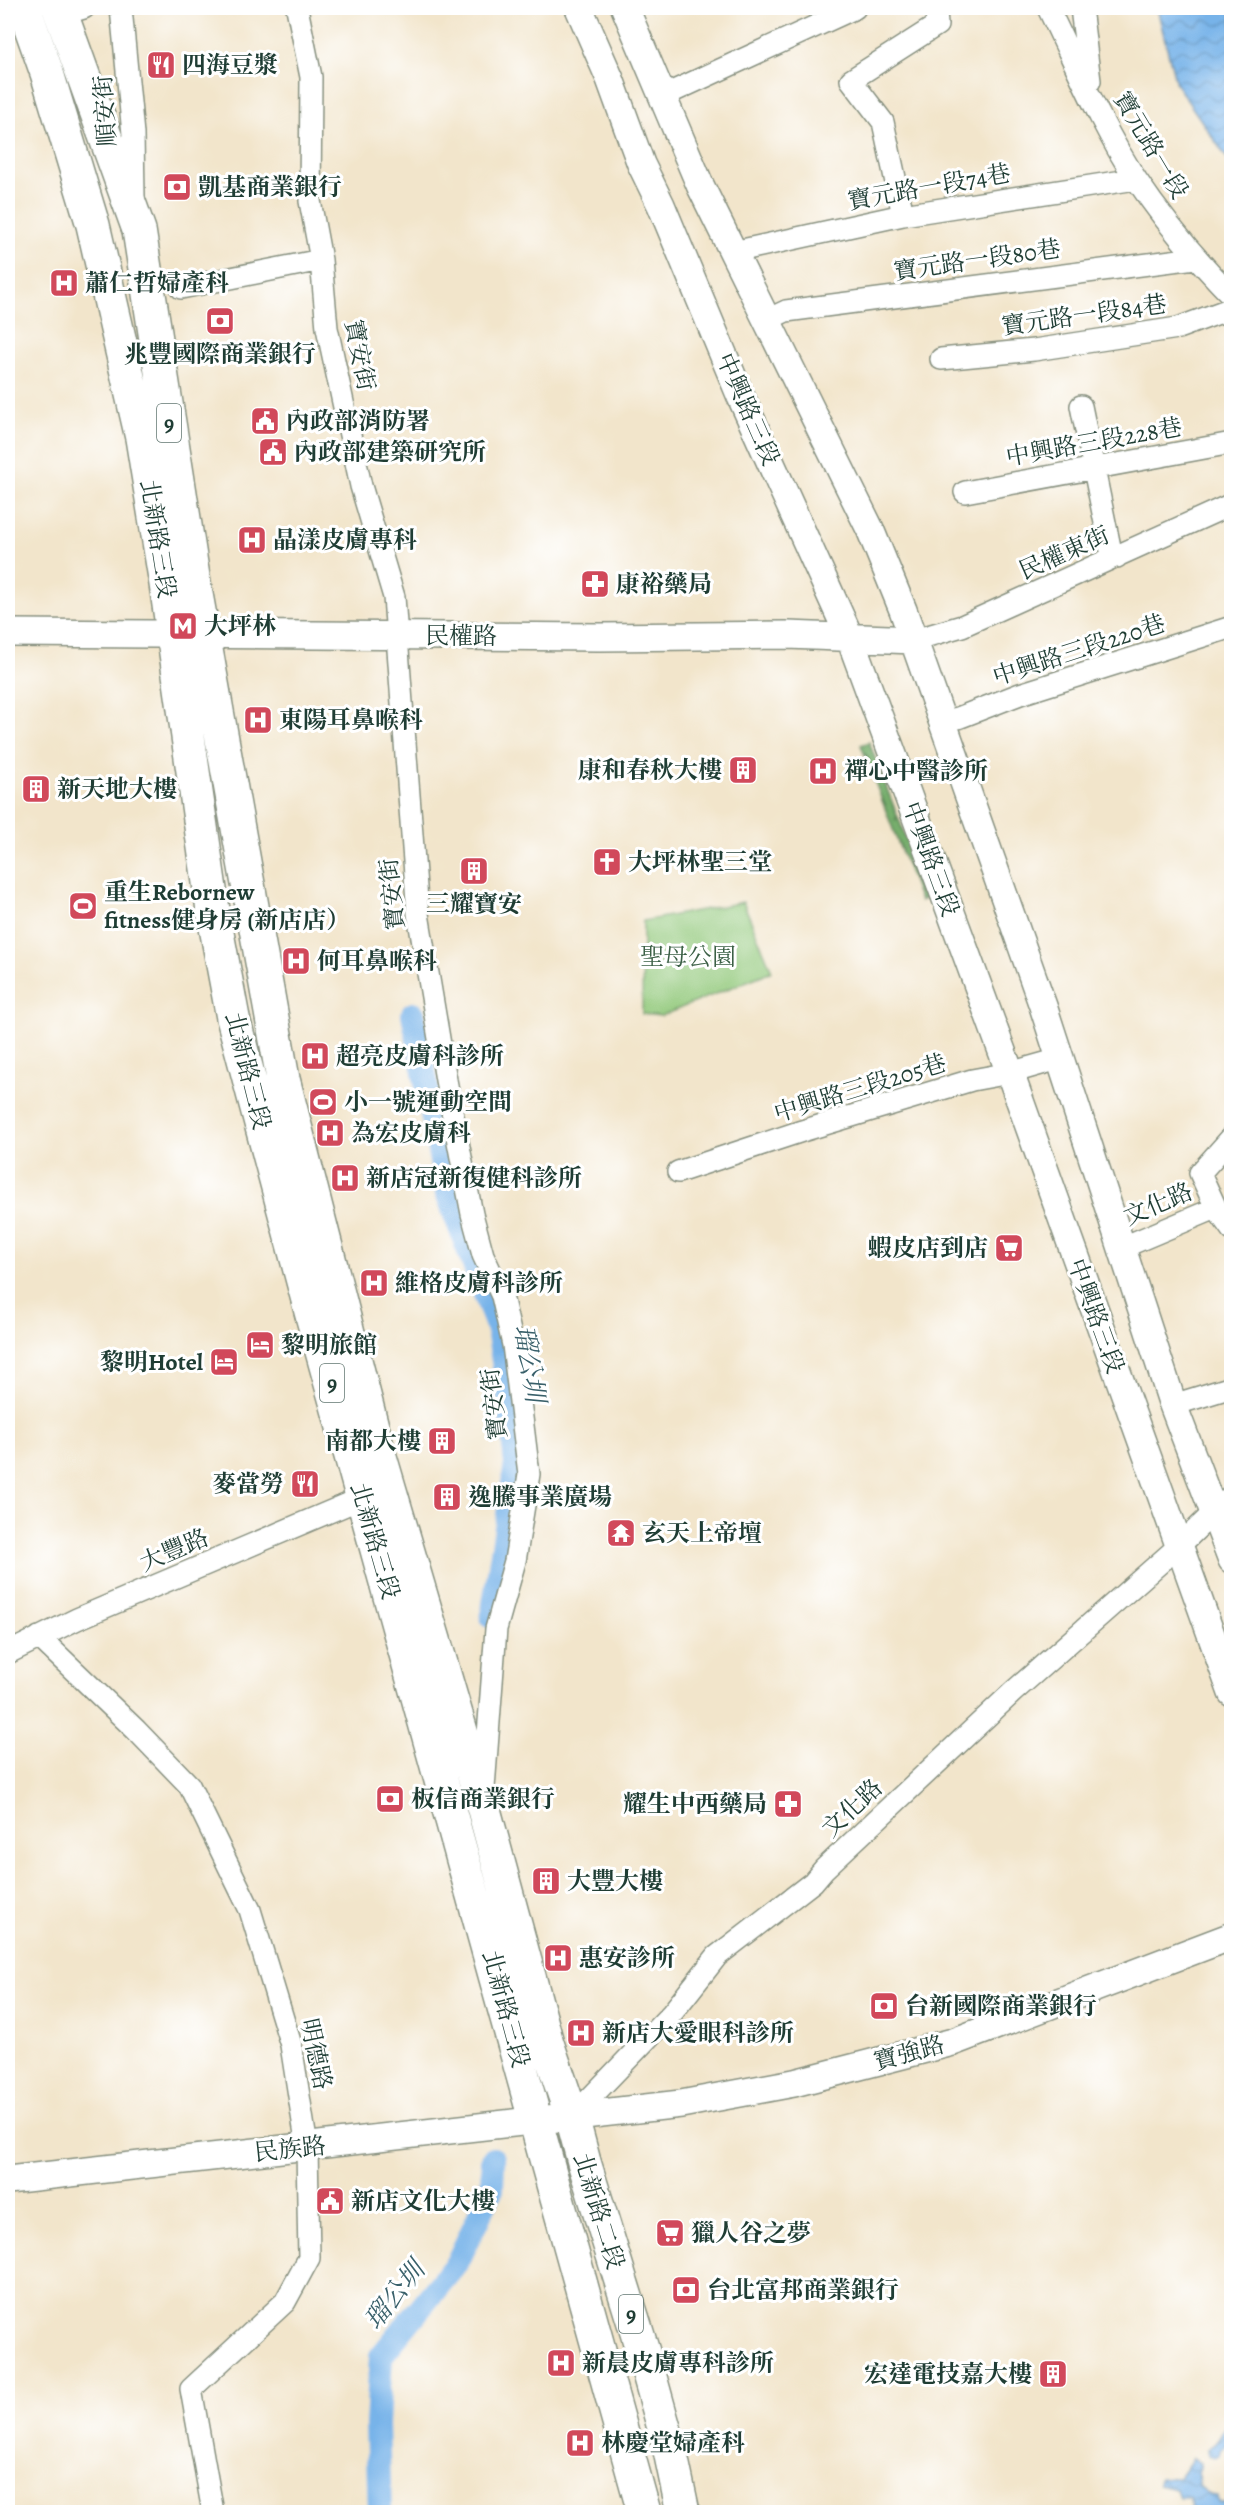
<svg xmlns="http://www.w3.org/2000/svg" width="1239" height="2520" viewBox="0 0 1239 2520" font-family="Alegreya,'Noto Serif TC',serif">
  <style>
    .green { fill: #93c97c; stroke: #598358; stroke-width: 1.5 }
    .forest { fill: url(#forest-firs); stroke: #4a7550; stroke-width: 1.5 }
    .water { fill: url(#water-waves); stroke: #4b788e; stroke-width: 1.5 }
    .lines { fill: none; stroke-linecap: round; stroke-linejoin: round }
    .canal { stroke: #77b3e9; stroke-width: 24 }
    .minor-casing { stroke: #889180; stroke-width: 24 }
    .tertiary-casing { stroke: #889180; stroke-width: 30 }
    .primary-casing { stroke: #889180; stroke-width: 36 }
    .minor { stroke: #fff; stroke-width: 21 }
    .tertiary { stroke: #fff; stroke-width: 27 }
    .primary { stroke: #fff; stroke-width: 33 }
    .labels { text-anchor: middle; stroke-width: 6; stroke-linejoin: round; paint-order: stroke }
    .shield { fill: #fff; stroke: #627771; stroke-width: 1.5 }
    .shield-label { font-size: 22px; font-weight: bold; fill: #1f3d34 }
    .poi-label { font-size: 24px; font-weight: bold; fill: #1f3d34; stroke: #fff; text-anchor: start }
    .street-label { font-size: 24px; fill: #1f3d34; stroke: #fff }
    .park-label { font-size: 24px; fill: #3c6046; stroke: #fff }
    .water-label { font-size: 26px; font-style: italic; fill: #39606a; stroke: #fff }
  </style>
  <defs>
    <pattern id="forest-firs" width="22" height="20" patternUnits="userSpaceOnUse" patternTransform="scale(1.5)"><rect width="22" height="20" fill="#76ad6c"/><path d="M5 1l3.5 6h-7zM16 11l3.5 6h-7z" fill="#608e5a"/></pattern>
    <pattern id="water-waves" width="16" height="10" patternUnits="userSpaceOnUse" patternTransform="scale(1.5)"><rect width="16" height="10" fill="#77b3e9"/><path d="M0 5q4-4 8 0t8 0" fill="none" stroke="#6193be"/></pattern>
  </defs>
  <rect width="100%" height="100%" fill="#fff"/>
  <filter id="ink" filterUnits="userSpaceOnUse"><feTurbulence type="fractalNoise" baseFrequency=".0167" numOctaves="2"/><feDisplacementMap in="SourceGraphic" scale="12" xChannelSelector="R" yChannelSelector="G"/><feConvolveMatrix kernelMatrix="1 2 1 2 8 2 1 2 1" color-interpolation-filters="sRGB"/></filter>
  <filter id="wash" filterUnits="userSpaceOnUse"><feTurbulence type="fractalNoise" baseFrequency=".008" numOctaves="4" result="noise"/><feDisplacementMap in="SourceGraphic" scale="24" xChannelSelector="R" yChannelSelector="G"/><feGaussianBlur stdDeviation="1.35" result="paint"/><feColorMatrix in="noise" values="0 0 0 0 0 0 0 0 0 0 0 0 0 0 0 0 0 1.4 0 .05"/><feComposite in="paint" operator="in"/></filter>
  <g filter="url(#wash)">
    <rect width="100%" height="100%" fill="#f2e5cb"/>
    <path class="green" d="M743,902L772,971L661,1016L642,1014L643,921Z"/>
    <path class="forest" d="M869,742L929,897L920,901L861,745Z"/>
    <path class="water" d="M1157,8H1229L1232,16L1231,164L1176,84Z
      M1231,2422V2440L1221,2450L1220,2455L1215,2458L1208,2456L1207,2449C1222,2440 1221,2428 1231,2422Z
      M1193,2458L1201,2463L1198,2474L1199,2486L1210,2495L1217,2496L1218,2502H1224L1231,2499V2512H1190L1189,2498H1180L1177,2489L1158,2485L1159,2478H1179Z"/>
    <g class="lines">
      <path class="canal" d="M413,1014L447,1193L498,1329L508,1392L516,1464L492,1617
        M380,2512L377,2424L381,2356L457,2263L492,2189L493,2159"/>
    </g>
  </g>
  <g filter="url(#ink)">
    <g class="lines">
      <g class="minor-casing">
        <path id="minor" d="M121,8L133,134L134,198
          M297,8L311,77L310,201L321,260L327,328L361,486L394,597L418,914L446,1080L472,1214L483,1255L502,1296L513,1345L529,1474L515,1561L496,1629L484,1788
          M1048,8C1076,65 1101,126 1136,179C1164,221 1197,260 1232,296
          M1081,8L1090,81
          M64,28L63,14L84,8
          M661,97L855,8
          M903,215L883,122L851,80L937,25L936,10L939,8
          M733,252L903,215L1136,179
          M181,288L321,260
          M767,320L786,311L1195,258
          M941,359L1034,350L1178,328L1232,308
          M1081,406L1110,547L1117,557
          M965,492L1232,443
          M914,640L962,626L1232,504
          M943,721L958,718L1020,694L1232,627
          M678,1172L802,1131L972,1080L1010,1073L1059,1059
          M1216,1208L1232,1230
          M1121,1248L1216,1208L1200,1173L1232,1137
          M1173,1405L1232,1387
          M39,1637L136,1730L189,1785L250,1910L291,2045L307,2147L309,2258L285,2302L191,2389L213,2512
          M8,1653L77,1619L362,1498
          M572,2117L672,2013L717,1956L813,1882L824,1869L1014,1691L1179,1546L1232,1495"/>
      </g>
      <g class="tertiary-casing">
        <path id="tertiary" d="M579,8L610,79L641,164L661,205L741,397L850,638L1010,1073L1232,1693
          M625,8L700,185L870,529L903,610L1043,1006L1173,1405L1232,1560
          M8,633L600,637L788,635L914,640
          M8,2180L681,2104L794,2083L953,2042L1232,1936"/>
      </g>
      <g class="primary-casing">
        <path id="primary" d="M24,8L47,73L93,225L142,438L166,584L214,917L233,1018L313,1319L644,2512
          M59,8L139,230L194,583L283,1079L378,1450L483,1806L547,2043L572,2117L584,2162L643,2352L669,2446L683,2512"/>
      </g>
      <use href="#minor" class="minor"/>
      <use href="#tertiary" class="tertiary"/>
      <use href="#primary" class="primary"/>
    </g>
  </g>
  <defs>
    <g id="restaurant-square" transform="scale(1.5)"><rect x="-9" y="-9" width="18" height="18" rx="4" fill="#d1495b" stroke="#fff"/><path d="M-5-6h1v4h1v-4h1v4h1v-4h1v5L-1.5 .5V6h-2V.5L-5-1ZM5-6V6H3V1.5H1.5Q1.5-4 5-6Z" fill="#fff"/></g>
    <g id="bank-square" transform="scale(1.5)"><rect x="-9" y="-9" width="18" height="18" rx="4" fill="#d1495b" stroke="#fff"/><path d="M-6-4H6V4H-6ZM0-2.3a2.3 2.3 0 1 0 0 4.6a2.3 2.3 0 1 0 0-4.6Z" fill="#fff"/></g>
    <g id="hospital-square" transform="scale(1.5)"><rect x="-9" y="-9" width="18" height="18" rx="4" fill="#d1495b" stroke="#fff"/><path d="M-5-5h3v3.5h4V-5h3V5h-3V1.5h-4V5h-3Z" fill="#fff"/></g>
    <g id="civic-square" transform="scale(1.5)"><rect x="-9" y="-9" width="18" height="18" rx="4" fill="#d1495b" stroke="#fff"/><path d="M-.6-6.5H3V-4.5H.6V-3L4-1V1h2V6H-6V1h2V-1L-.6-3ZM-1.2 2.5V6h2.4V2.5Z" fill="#fff"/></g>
    <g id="pharmacy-square" transform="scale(1.5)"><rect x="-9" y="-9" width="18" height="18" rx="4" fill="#d1495b" stroke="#fff"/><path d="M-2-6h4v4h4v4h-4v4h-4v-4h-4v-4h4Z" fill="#fff"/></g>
    <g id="metro-square" transform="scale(1.5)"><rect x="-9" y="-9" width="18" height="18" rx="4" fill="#d1495b" stroke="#fff"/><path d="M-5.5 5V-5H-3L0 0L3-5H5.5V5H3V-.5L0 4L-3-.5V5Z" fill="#fff"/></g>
    <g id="building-square" transform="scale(1.5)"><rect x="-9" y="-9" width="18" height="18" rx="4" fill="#d1495b" stroke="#fff"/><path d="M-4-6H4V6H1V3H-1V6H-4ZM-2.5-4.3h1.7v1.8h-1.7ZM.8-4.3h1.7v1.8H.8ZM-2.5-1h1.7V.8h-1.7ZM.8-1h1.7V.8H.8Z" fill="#fff"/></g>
    <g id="church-square" transform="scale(1.5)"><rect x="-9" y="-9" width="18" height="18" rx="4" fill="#d1495b" stroke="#fff"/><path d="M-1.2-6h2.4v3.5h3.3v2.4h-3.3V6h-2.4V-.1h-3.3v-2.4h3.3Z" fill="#fff"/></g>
    <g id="stadium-square" transform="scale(1.5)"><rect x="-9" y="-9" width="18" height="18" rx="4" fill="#d1495b" stroke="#fff"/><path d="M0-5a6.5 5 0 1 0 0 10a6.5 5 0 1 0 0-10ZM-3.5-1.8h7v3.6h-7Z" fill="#fff"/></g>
    <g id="supermarket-square" transform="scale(1.5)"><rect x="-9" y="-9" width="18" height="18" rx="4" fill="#d1495b" stroke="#fff"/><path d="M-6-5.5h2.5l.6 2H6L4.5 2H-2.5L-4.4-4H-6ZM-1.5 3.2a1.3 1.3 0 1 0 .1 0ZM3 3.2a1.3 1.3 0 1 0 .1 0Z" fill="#fff"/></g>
    <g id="hotel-square" transform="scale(1.5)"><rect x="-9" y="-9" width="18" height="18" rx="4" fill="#d1495b" stroke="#fff"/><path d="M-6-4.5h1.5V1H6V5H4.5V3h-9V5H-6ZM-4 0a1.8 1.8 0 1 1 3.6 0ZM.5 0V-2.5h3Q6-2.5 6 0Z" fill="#fff"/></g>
    <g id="temple-square" transform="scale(1.5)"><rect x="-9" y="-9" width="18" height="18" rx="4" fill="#d1495b" stroke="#fff"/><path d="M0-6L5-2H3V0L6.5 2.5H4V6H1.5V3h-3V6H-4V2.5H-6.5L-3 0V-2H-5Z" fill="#fff"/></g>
  </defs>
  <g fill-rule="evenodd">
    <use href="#restaurant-square" x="161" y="65"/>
    <use href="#bank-square" x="177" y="187"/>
    <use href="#hospital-square" x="64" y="283"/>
    <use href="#bank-square" x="220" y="321"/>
    <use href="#civic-square" x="265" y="421"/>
    <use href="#civic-square" x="273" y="452"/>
    <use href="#hospital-square" x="252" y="540"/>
    <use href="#pharmacy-square" x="595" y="584"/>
    <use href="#metro-square" x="183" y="626"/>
    <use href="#hospital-square" x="258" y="720"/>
    <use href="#building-square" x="743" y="770"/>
    <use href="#hospital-square" x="823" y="771"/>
    <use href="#building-square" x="36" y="789"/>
    <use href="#church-square" x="607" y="862"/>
    <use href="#building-square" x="474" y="871"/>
    <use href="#stadium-square" x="83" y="906"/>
    <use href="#hospital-square" x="296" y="961"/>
    <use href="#hospital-square" x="315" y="1056"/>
    <use href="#stadium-square" x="323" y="1102"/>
    <use href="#hospital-square" x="330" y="1133"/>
    <use href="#hospital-square" x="345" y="1178"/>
    <use href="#supermarket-square" x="1009" y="1248"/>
    <use href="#hospital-square" x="374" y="1283"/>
    <use href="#hotel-square" x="260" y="1345"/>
    <use href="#hotel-square" x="224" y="1362"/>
    <use href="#building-square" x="442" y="1441"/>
    <use href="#restaurant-square" x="305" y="1484"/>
    <use href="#building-square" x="447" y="1497"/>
    <use href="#temple-square" x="621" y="1533"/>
    <use href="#bank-square" x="390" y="1799"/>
    <use href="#pharmacy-square" x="788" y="1804"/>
    <use href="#building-square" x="546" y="1881"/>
    <use href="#hospital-square" x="558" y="1958"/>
    <use href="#bank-square" x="884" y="2006"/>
    <use href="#hospital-square" x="581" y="2033"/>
    <use href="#civic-square" x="330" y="2201"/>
    <use href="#supermarket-square" x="670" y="2233"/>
    <use href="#bank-square" x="686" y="2290"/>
    <use href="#hospital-square" x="561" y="2363"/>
    <use href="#building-square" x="1053" y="2374"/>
    <use href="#hospital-square" x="580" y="2443"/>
  </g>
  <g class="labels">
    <g class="shield">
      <rect x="157" y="404" width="24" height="38" rx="4.5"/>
      <rect x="320" y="1364" width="24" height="38" rx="4.5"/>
      <rect x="619" y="2295" width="24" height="38" rx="4.5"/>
    </g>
    <g class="shield-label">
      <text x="169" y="431">9</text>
      <text x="332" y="1391">9</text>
      <text x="631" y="2322">9</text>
    </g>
    <g class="poi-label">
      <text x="182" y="73">四海豆漿</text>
      <text x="198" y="195">凱基商業銀行</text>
      <text x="85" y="291">蕭仁哲婦產科</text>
      <text x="220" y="362" text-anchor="middle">兆豐國際商業銀行</text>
      <text x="286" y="429">內政部消防署</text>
      <text x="294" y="460">內政部建築研究所</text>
      <text x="273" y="548">晶漾皮膚專科</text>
      <text x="616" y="592">康裕藥局</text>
      <text x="204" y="634">大坪林</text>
      <text x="279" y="728">東陽耳鼻喉科</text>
      <text x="722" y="778" text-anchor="end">康和春秋大樓</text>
      <text x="844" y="779">禪心中醫診所</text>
      <text x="57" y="797">新天地大樓</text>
      <text x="628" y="870">大坪林聖三堂</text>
      <text x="104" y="900">重生Rebornew<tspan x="104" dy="28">fitness健身房 (新店店）</tspan></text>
      <text x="474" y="912" text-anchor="middle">三耀寶安</text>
      <text x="317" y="969">何耳鼻喉科</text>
      <text x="336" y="1064">超亮皮膚科診所</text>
      <text x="344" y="1110">小一號運動空間</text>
      <text x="351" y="1141">為宏皮膚科</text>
      <text x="366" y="1186">新店冠新復健科診所</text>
      <text x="988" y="1256" text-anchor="end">蝦皮店到店</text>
      <text x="395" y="1291">維格皮膚科診所</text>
      <text x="281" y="1353">黎明旅館</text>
      <text x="203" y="1370" text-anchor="end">黎明Hotel</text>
      <text x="421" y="1449" text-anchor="end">南都大樓</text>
      <text x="284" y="1492" text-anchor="end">麥當勞</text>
      <text x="468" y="1505">逸騰事業廣場</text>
      <text x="642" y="1541">玄天上帝壇</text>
      <text x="411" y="1807">板信商業銀行</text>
      <text x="767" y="1812" text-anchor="end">耀生中西藥局</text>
      <text x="567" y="1889">大豐大樓</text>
      <text x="579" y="1966">惠安診所</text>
      <text x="905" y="2014">台新國際商業銀行</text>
      <text x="602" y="2041">新店大愛眼科診所</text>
      <text x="351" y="2209">新店文化大樓</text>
      <text x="691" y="2241">獵人谷之夢</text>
      <text x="707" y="2298">台北富邦商業銀行</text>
      <text x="582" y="2371">新晨皮膚專科診所</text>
      <text x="1032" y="2382" text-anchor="end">宏達電技嘉大樓</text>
      <text x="601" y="2451">林慶堂婦產科</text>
    </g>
    <g class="street-label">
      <text transform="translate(105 111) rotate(-94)" y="8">順安街</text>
      <text transform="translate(1151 145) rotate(59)" y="8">寶元路一段</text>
      <text transform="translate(929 187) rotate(-10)" y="8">寶元路一段74巷</text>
      <text transform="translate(977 260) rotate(-8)" y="8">寶元路一段80巷</text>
      <text transform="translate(1084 315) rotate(-8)" y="8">寶元路一段84巷</text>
      <text transform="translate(360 355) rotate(79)" y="8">寶安街</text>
      <text transform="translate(748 409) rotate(66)" y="8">中興路三段</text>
      <text transform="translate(1094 442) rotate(-10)" y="8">中興路三段228巷</text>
      <text transform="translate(158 539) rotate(81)" y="8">北新路三段</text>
      <text transform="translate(1064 553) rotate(-24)" y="8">民權東街</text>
      <text x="461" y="644">民權路</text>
      <text transform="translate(1079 650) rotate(-18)" y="8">中興路三段220巷</text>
      <text transform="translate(931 859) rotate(70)" y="8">中興路三段</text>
      <text transform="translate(392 894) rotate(-96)" y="8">寶安街</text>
      <text transform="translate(248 1071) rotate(76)" y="8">北新路三段</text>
      <text transform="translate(860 1088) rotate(-17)" y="8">中興路三段205巷</text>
      <text transform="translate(1158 1204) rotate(-23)" y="8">文化路</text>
      <text transform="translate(1096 1316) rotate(70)" y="8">中興路三段</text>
      <text transform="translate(494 1404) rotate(-97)" y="8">寶安街</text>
      <text transform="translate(375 1541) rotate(74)" y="8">北新路三段</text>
      <text transform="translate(174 1550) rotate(-23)" y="8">大豐路</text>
      <text transform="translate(852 1808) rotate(-43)" y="8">文化路</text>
      <text transform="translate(506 2009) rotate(75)" y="8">北新路三段</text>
      <text transform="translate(909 2053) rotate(-15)" y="8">寶強路</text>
      <text transform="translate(316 2054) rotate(78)" y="8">明德路</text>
      <text transform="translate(290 2149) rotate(-6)" y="8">民族路</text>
      <text transform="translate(599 2211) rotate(73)" y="8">北新路二段</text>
    </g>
    <g class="park-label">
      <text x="688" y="965">聖母公園</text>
    </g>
    <g class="water-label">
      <text transform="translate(530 1363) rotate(81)" y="9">瑠公圳</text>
      <text transform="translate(394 2295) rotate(-51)" y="9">瑠公圳</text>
    </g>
  </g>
  <rect width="1239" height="2520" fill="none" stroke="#fff" stroke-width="30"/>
</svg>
